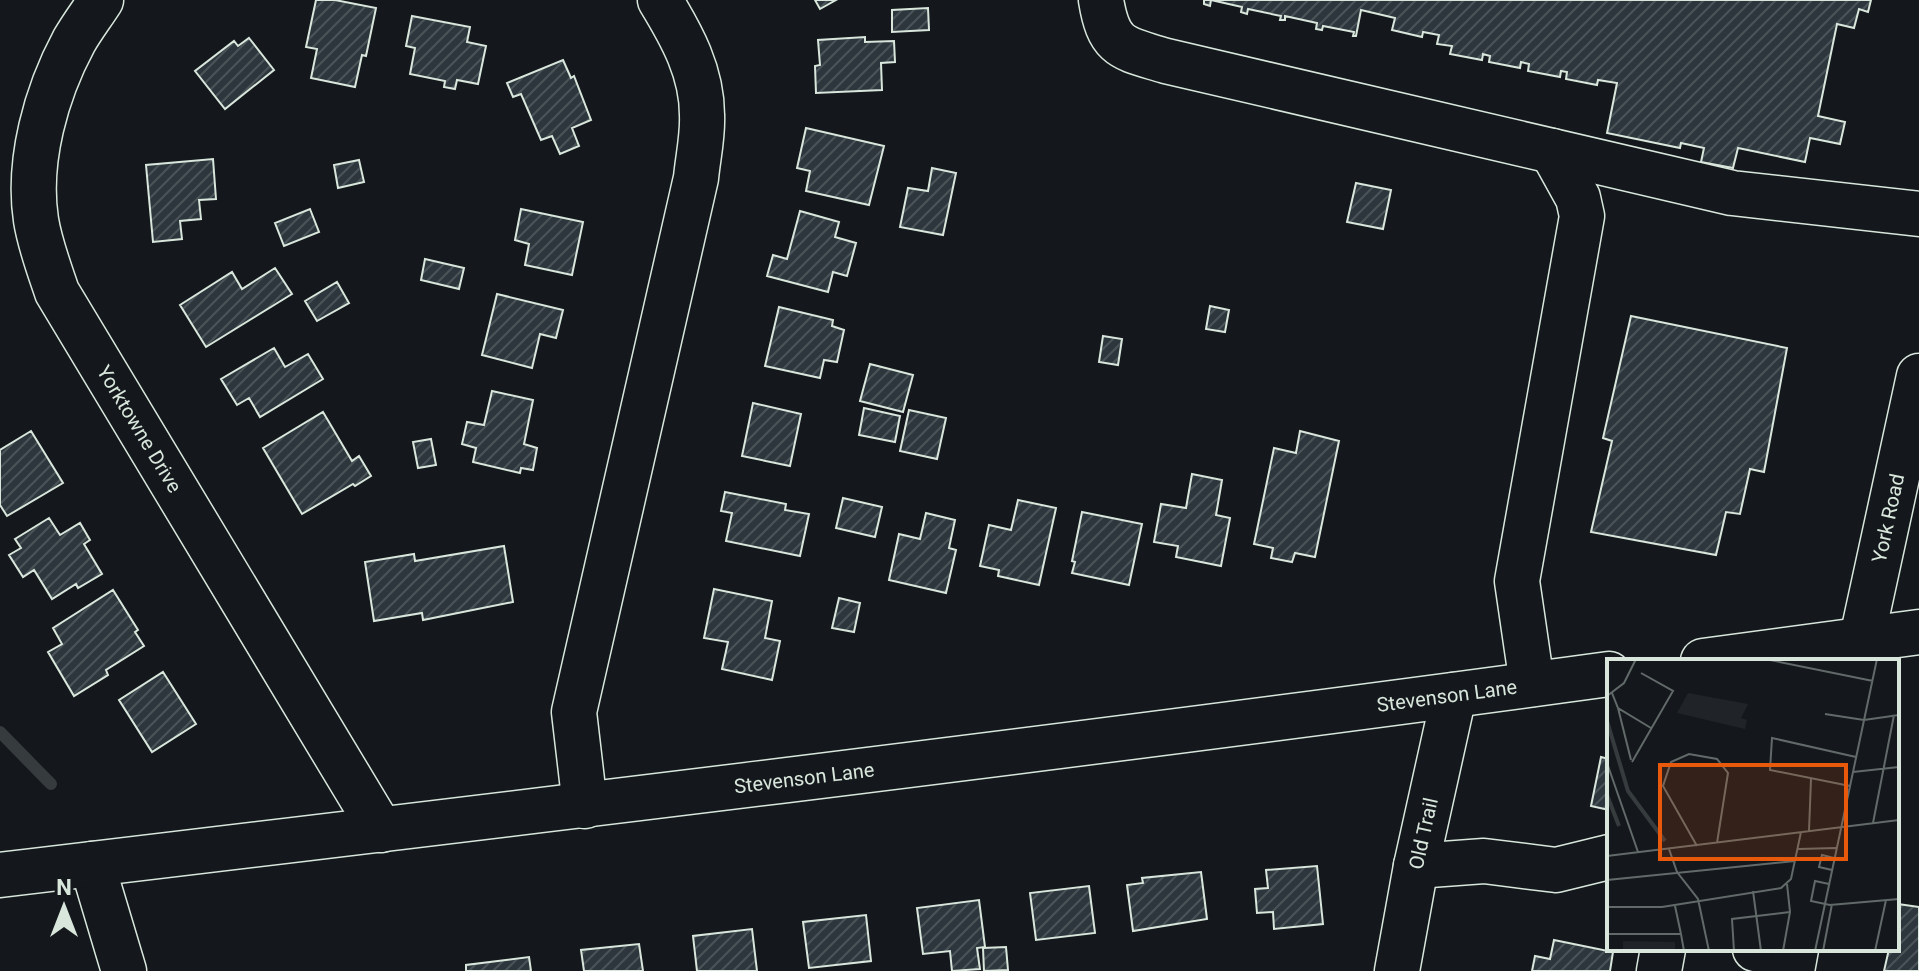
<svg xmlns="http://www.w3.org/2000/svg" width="1919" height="971" viewBox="0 0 1919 971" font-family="Roboto,sans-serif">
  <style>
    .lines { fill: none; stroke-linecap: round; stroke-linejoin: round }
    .stream { stroke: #363b3e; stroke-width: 12 }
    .building { fill: url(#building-hatch); stroke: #d8e6dc; stroke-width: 2 }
    .minor-casing { stroke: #d8e6dc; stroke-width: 47 }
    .major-casing { stroke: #d8e6dc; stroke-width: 47 }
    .minor { stroke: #14181c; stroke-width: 44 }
    .major { stroke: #14181c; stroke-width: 44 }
    .labels { text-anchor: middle; stroke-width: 6; stroke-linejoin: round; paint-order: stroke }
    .street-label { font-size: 20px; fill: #d8e6dc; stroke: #14181c }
    .inset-river { fill: none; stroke: #363b3e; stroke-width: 4 }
    .inset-road { fill: none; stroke: #626a69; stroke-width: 2 }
    .view { fill: #e8590c; fill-opacity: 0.15; stroke: #e8590c; stroke-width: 4 }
    .inset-edge { fill: none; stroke: #d8e6dc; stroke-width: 4 }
  </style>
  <defs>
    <pattern id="building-hatch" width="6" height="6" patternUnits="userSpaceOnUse" patternTransform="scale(2)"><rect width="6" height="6" fill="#2c363c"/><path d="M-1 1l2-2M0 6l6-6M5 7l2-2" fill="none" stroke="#4a5358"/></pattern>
  </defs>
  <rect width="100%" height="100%" fill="#14181c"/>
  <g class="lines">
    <path class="stream" d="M0,732L51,784"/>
  </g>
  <path class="building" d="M316,0H335L376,8L366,56L362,55L355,87L311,78L317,49L306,47Z
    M815,0H836L820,9Z
    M1204,0H1871L1868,12L1859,9L1854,28L1837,24L1818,116L1845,122L1840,144L1810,138L1805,162L1738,148L1733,168L1701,162L1704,148L1681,143L1680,148L1607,133L1617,83L1598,80L1597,85L1566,79L1567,72L1561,71L1560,77L1528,71L1529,64L1521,62L1520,68L1489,62L1490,56L1483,54L1482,60L1450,54L1452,46L1437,44L1439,35L1423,32L1422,37L1392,30L1395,18L1361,10L1356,36H1353L1354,32L1323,26L1322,30L1316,29L1317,23L1285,16V20H1280L1281,16L1248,9L1247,14L1241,12L1242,7L1211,0L1210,6L1204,4Z
    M928,8L929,30L892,32V10Z
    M412,16L470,27L467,42L486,46L478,84L457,80L455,89L444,87L445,81L410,74L415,48L406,46Z
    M865,37V42L894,41L895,62L881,63L882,90L816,93L815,66L820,65L818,40Z
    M249,38L274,70L225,109L195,71L234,41L238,46Z
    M563,60L571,78L574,76L591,120L572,128L579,146L560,154L552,136L541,140L521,94L513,97L507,83Z
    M806,128L884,146L869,205L806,191L810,171L797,168Z
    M213,159L216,199L199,200L201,219L180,221L182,239L153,242L146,165Z
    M359,160L364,182L338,188L334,165Z
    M932,168L956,173L943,235L900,227L908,188L928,191Z
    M1356,183L1391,190L1383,229L1347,222Z
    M310,209L319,232L284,246L275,223Z
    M521,209L583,222L572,275L525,265L529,244L515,240Z
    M800,211L839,222L835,237L856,243L847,276L833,272L828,292L767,276L773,255L787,259Z
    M425,259L464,268L459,289L421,280Z
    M275,268L292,294L206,347L180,305L232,272L242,289Z
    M337,282L349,303L317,321L305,301Z
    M497,294L563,310L556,338L540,334L532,368L482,355Z
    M1210,306L1229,310L1225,332L1206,329Z
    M779,307L833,320L832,326L844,330L837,362L824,360L820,378L765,366Z
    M1631,316L1787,348L1764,472L1750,469L1740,514L1726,512L1716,555L1591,532L1612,441L1603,438Z
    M1103,336L1122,339L1118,365L1099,362Z
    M274,348L285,367L308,354L323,379L260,417L249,398L237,405L221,379Z
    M870,364L913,375L903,412L860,401Z
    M492,391L533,400L524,444L537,448L533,470L521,468L520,473L473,462L476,448L462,444L467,422L484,425Z
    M753,403L801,414L790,466L742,456Z
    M864,408L900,416L895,442L859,435Z
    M909,410L946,418L937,459L900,451Z
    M323,412L352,461L359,456L371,476L355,486L353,484L302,514L263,448Z
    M31,431L63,483L7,516L0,505V450Z
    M1300,431L1339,441L1315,557L1295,553L1292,562L1271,558L1273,548L1254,544L1274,448L1296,453Z
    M431,439L436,465L418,468L413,442Z
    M1192,474L1222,480L1216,515L1230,518L1221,566L1176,557L1178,546L1154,542L1161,504L1186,508Z
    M725,492L786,504L785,510L809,514L800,556L726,541L732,513L721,511Z
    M843,498L882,507L875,537L836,528Z
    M1018,500L1056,508L1039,585L998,576L999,570L980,566L989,525L1011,530Z
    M1082,512L1142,524L1129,585L1072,573L1075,562L1072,561Z
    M926,513L955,520L949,548L956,550L946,593L889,580L899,534L920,539Z
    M49,518L60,535L80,523L90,540L84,544L102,574L78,588L76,584L52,599L34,570L23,577L9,555L21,548L15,539Z
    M504,546L513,602L423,620L422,613L374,621L365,562L414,554L415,561Z
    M714,589L772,601L765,638L780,641L772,680L722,669L728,642L704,638Z
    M113,590L138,630L135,632L144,646L106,670L108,675L74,696L48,652L62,644L53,628Z
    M839,598L860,603L854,632L832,628Z
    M163,672L196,724L152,752L119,700Z
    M1601,757L1609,759V810L1591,806Z
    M1317,866L1323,924L1274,929L1273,912L1257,913L1255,889L1268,888L1266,870Z
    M1201,872L1207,919L1133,931L1127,885L1143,883L1142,878Z
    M1089,886L1095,933L1036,940L1030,893Z
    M979,900L985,947L977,948L980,969L952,971L950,951L923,954L917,908Z
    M1898,904L1919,907V971H1884L1889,949H1897Z
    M866,915L871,961L809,968L803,922Z
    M752,929L757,971H697L693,936Z
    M1554,940L1613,952L1610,971H1532L1535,956L1550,959Z
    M639,944L643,971H584L581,950Z
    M1006,947L1008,970L984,971L983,948Z
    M529,957L531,971H466V965Z"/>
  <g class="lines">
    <g class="minor-casing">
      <g id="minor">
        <path id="s1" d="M101,0C92,14 82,27 74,41C46,93 27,161 36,220C40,245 49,268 57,292L381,830"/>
        <path d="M1101,0C1109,49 1123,48 1166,61L1732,193L1919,214"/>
        <path d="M1703,661L1919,632"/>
        <path d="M1532,684L1517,581L1582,216L1578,198L1552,151"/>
        <path d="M585,806L574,712L696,178C698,157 703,136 702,115C702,72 682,36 660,0"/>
        <path d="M92,864L124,971"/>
        <path d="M1416,866L1484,861L1556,870L1609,857"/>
        <path id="s2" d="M0,875C537,811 1073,747 1609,674"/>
        <path d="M1755,949L1794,957"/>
        <path id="s3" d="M1397,971L1416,866L1454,695"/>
        <path d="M1659,971L1663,949"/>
      </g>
    </g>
    <g class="major-casing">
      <g id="major">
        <path id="s4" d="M1857,661L1919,376"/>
        <path d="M1792,971L1796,949"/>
      </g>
    </g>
    <use href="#minor" class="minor"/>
    <use href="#major" class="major"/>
  </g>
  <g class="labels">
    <g class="street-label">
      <text dy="7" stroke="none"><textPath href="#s1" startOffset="470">Yorktowne Drive</textPath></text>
      <text dy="7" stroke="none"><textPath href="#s4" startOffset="146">York Road</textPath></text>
      <text dy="7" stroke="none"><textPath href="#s2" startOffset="1458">Stevenson Lane</textPath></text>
      <text dy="7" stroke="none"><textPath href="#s2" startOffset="810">Stevenson Lane</textPath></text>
      <text dy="7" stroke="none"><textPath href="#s3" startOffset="140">Old Trail</textPath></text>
    </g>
  </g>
  <g transform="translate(1607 659)">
    <rect width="292" height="292" fill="#14181c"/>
    <path d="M81,34L141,45L134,59L140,61L138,70L70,54Z" fill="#202428"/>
    <path d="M16,282L68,283V292H16Z" fill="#202428"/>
    <path class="inset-river" d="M0,62L21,132L58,182M0,136L12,167"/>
    <path class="inset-road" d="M158,0L266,22M5,34L11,49L44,69M0,37L17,24L29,0M11,49L24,101M218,55L257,61L292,56M25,103L66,32L34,14M0,104L31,193M246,113L292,108M243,127L163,111L165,79L249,98M266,164L287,56M202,172L204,120M90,187L56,127L64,103L82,95L110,100L121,114L110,184M62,190L70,213L91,240L102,292M191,190L229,189M0,197L292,161M225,211L212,208L215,196L227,199M0,221L188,202M222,225L208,222L204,242L223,246L292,240M146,232L154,292M68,247L74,275M0,248H55L174,229L184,220L194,173M0,275H74L77,292M127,292L125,260L183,253M176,292L183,253L180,225M208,292L270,0M216,292L225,245M268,292L279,241"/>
    <path class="view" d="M53,106H239V200H53Z"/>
    <rect width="292" height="292" class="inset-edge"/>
  </g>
  <g transform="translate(64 907)" stroke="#14181c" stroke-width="6" paint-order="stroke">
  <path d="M0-6L14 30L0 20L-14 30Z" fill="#d8e6dc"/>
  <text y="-12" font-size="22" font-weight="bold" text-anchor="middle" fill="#d8e6dc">N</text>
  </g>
</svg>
